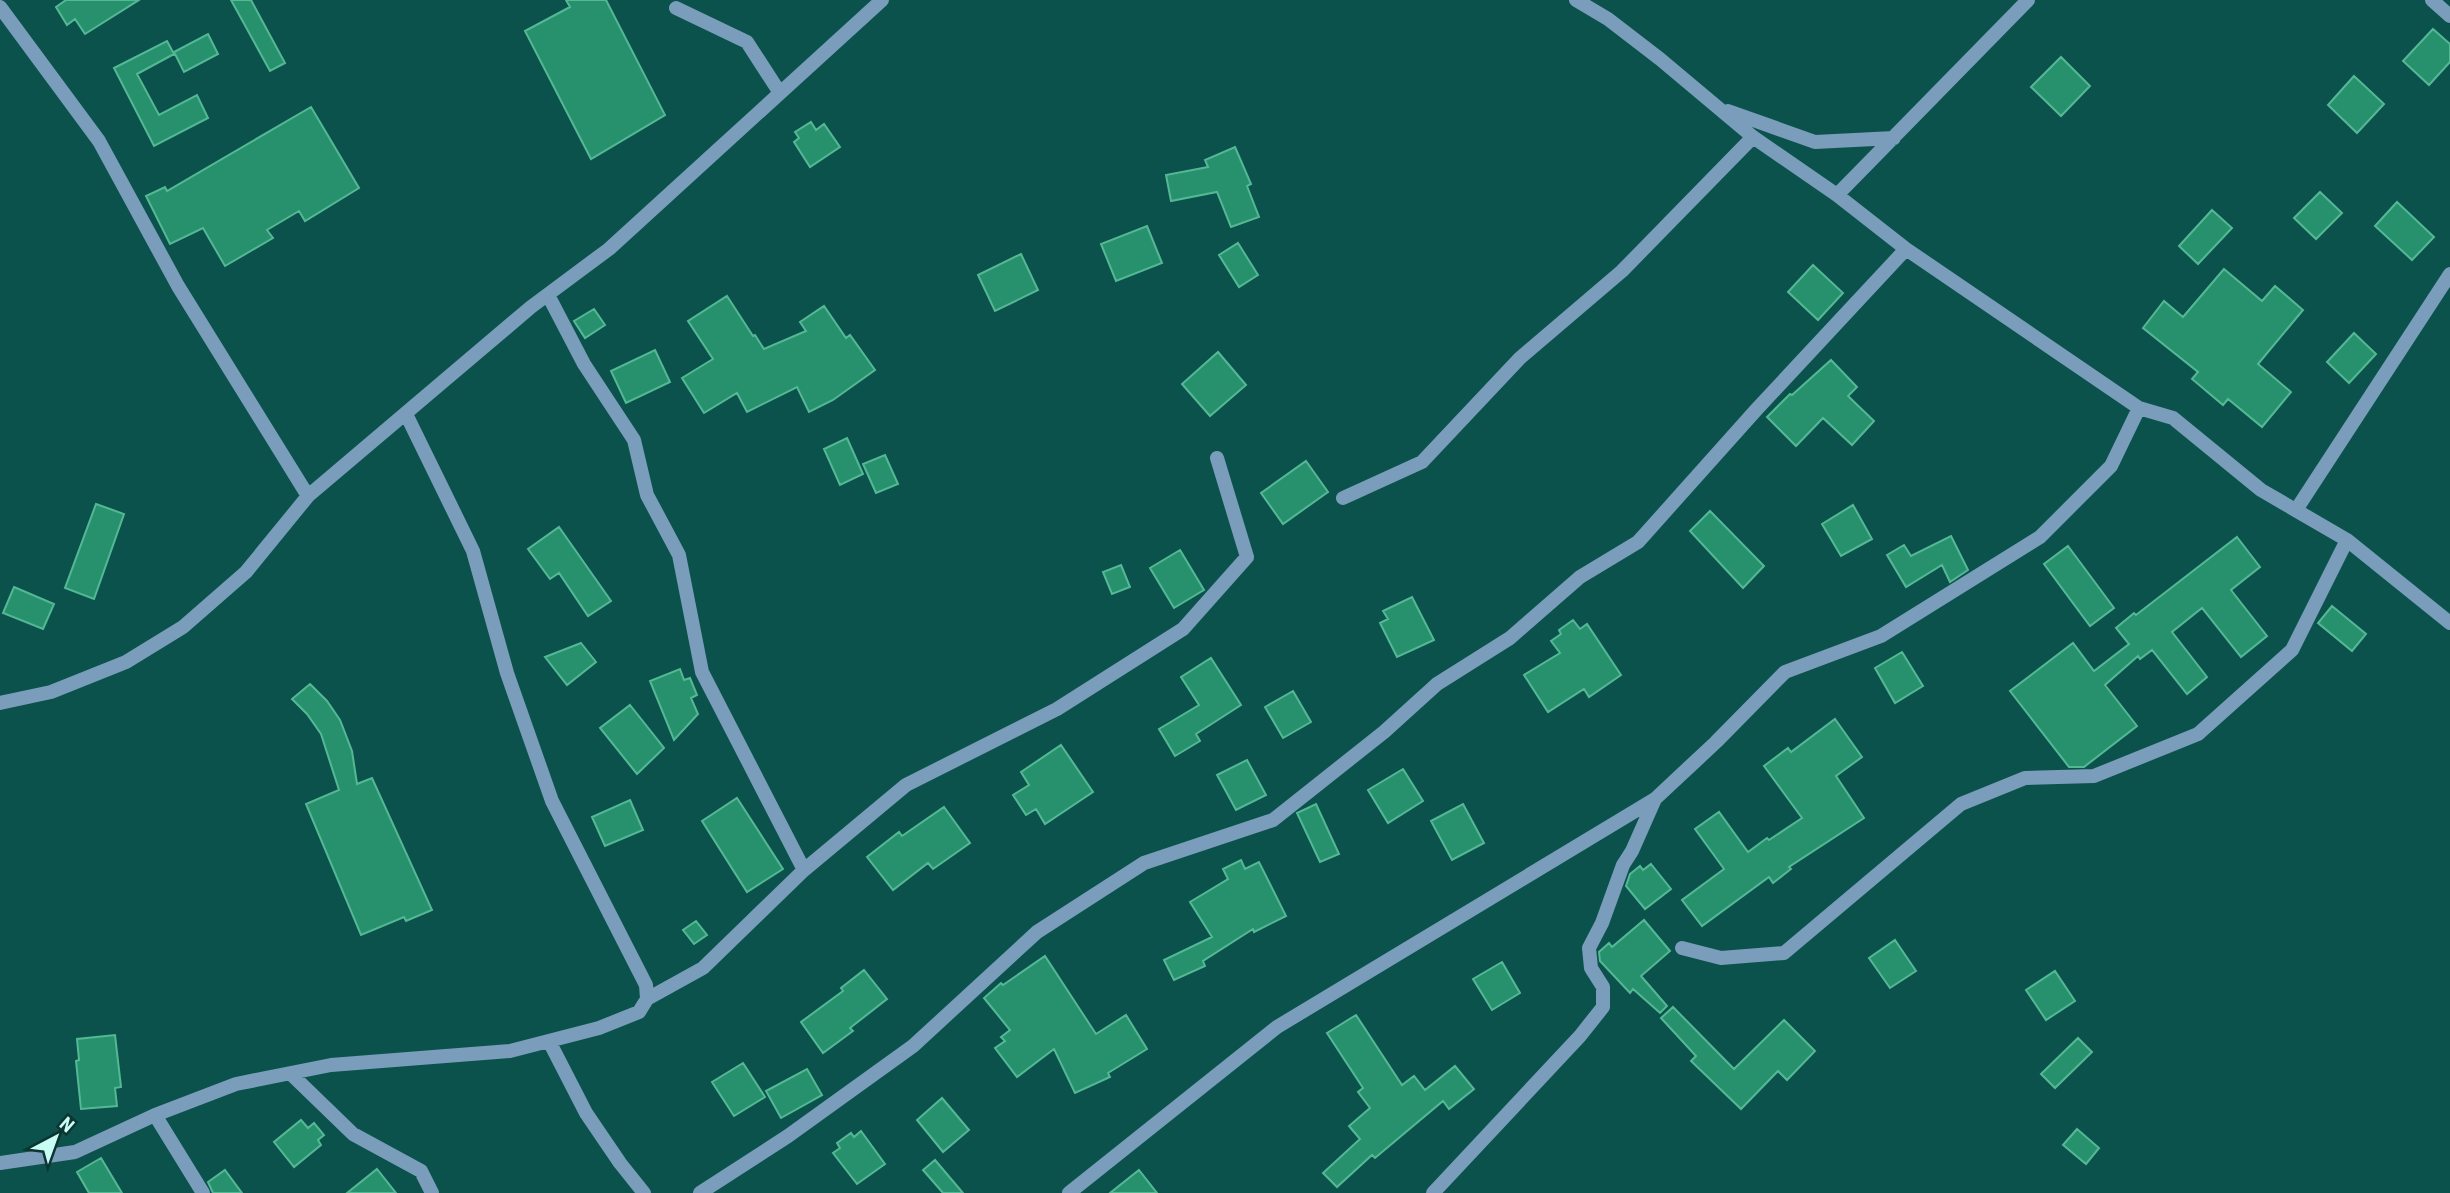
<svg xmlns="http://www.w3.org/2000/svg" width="2450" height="1193" viewBox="0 0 2450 1193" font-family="'Roboto Condensed',sans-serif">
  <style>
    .building { fill: #27916e; stroke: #55b894; stroke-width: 2 }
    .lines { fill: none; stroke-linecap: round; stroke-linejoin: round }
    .street { stroke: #7a9dbc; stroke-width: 14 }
  </style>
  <rect width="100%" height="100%" fill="#0b524c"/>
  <path class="building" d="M66,0H139L85,34L75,19L67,25L56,7Z
    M231,0H251L285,63L270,71Z
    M566,0H606L665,115L591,159L525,31L570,7Z
    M2433,29L2450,44V62L2429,85L2403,61Z
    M208,34L218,54L184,72L174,52Z
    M167,41L174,54L137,74L159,115L197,95L208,118L154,146L114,68Z
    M2061,57L2090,86L2061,116L2031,87Z
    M2354,76L2384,104L2357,133L2328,105Z
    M311,107L359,188L305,221L299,211L267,230L273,238L225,266L203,228L170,244L146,196L165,187L167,191Z
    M811,122L816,130L824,124L840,147L810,167L794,142L799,138L795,132Z
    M1235,147L1251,184L1247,186L1259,217L1231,227L1217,192L1171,201L1166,175L1208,167L1205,160Z
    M2320,192L2342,213L2316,239L2294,218Z
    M2397,202L2434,237L2412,260L2375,226Z
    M2212,210L2232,228L2198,264L2179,246Z
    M1147,226L1162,263L1116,281L1101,244Z
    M1238,243L1258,275L1239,287L1219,255Z
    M1021,254L1038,290L995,311L978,275Z
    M1813,265L1843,293L1818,320L1788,292Z
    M2224,269L2262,301L2275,286L2303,310L2258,364L2291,392L2262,427L2228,399L2223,405L2192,379L2198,372L2143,328L2164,301L2183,317Z
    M727,296L753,336L755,335L764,349L806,331L800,322L824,306L846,338L850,335L875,370L833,400L809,412L797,387L747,412L737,393L704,413L682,378L713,359L688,321Z
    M594,309L605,325L585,338L574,321Z
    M2354,333L2376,354L2349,383L2327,362Z
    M655,350L670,382L626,403L611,371Z
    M1218,352L1246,385L1210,416L1182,384Z
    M1831,360L1857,387L1848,396L1874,421L1852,445L1823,418L1796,446L1767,417L1790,394L1792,395Z
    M847,438L863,474L840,485L824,449Z
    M885,455L898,484L876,493L863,464Z
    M1306,461L1328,492L1283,524L1261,493Z
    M96,504L124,514L94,599L65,588Z
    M1853,505L1872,539L1841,556L1822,524Z
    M1710,511L1764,566L1743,588L1690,531Z
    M559,527L611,601L588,616L559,573L550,579L528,549Z
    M1951,536L1968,570L1950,582L1942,565L1906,587L1887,555L1904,545L1911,556Z
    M2237,537L2260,567L2231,590L2267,636L2241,657L2202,608L2172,632L2207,677L2187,694L2152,650L2140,659L2138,656L2105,685L2137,726L2084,767H2069L2010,691L2073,643L2094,671L2129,644L2116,628L2134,613L2136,615Z
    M2068,546L2114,608L2090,626L2044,564Z
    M1180,550L1204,590L1174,608L1150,568Z
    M1121,565L1130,587L1112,594L1103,572Z
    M14,587L54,604L43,629L3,613Z
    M1412,597L1434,640L1397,657L1380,623L1388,619L1383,611Z
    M2332,606L2366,634L2352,651L2318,623Z
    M1573,620L1580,629L1587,624L1621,675L1589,697L1584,689L1548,712L1524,675L1560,653L1551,641L1561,634L1559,630Z
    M581,643L596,662L567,685L545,657Z
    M1902,652L1923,686L1895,703L1875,668Z
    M1211,658L1241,705L1196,734L1200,741L1175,756L1159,729L1199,705L1181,677Z
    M680,669L684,680L690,678L697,695L691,698L698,714L674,740L650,681Z
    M310,684L327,701L340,720L352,751L357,784L372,778L432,910L406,921L404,917L361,935L306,804L339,790L321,734L307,714L292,699Z
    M1293,691L1311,722L1283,738L1265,707Z
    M630,705L664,748L637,774L600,728Z
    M1835,719L1862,757L1836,776L1864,818L1789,867L1791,869L1773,883L1769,877L1702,926L1682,900L1724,869L1695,829L1719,812L1748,852L1767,838L1769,840L1802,818L1764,766L1788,748L1791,752Z
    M1061,745L1093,792L1045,824L1036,809L1026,815L1013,795L1029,785L1021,772Z
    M1247,760L1266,795L1236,810L1217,775Z
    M1403,769L1423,801L1388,823L1368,790Z
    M737,798L783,869L747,892L702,821Z
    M630,800L643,830L605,846L592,817Z
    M1316,804L1339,854L1320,862L1297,813Z
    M1463,804L1484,843L1452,860L1431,821Z
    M944,807L970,843L933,869L928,863L893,890L867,857L899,832L902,836Z
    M1241,860L1245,869L1259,862L1286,916L1254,932L1253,929L1203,961L1205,966L1174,980L1164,960L1212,937L1190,902L1228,879L1223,869Z
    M1651,864L1671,889L1645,909L1626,886L1630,874L1640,866L1643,870Z
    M1644,920L1670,951L1641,976L1667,1006L1660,1013L1633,989L1630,993L1600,961L1599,952L1609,943L1612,947Z
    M696,921L707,935L694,944L683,930Z
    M1895,940L1916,971L1890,988L1869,958Z
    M1045,956L1096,1034L1126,1015L1147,1049L1108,1073L1110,1077L1075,1093L1054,1049L1017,1077L995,1048L1005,1041L1001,1037L1010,1030L984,998L1001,983L1003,985Z
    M1502,962L1520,993L1492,1010L1473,979Z
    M864,970L887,999L850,1028L853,1031L823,1053L801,1022L843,991L841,988Z
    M2055,971L2075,1001L2046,1020L2026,990Z
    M1673,1007L1734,1069L1784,1020L1815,1051L1787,1080L1778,1071L1741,1109L1691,1061L1696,1056L1661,1018Z
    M1356,1015L1402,1085L1414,1076L1425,1090L1455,1066L1474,1089L1449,1109L1443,1101L1375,1158L1372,1155L1337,1187L1323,1173L1360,1139L1349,1126L1370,1108L1358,1092L1363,1088L1327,1033Z
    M115,1035L121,1087L115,1088L117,1106L81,1109L76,1061L79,1060L77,1039Z
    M2078,1038L2092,1052L2055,1088L2041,1074Z
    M743,1063L765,1097L734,1116L712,1082Z
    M807,1069L822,1095L781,1118L766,1091Z
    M942,1098L969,1130L943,1152L917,1120Z
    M301,1120L308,1128L314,1123L324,1135L318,1140L321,1145L294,1167L274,1142Z
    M2077,1129L2099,1148L2086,1164L2063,1145Z
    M861,1131L885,1164L857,1184L833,1153L840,1148L837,1143L851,1133L854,1137Z
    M101,1158L122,1193H89L77,1172Z
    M935,1160L963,1193H943L923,1170Z
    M377,1169L396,1193H347Z
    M225,1170L242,1193H213L208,1182Z
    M1139,1170L1157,1193H1110Z"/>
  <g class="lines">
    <path class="street" d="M1576,0L1608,19L1660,59L1753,137L1837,195L1906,249L2139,408L2173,418L2261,490L2347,540L2450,623
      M2432,0L2450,16
      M0,7L99,141L178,286L308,496
      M676,8L747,42L780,93
      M1728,111L1815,142L1894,138
      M1837,195L2028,0
      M548,295L584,364L634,440L647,495L679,555L702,672L804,870
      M406,414L473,551L507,673L552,801L646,985L647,999
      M1343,498L1422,462L1520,358L1622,271L1753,137
      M2296,510L2450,274
      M0,703L51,692L126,662L183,627L246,572L308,496L531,307L609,249L882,0
      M1682,948L1721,958L1784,953L1961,804L2025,778L2094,776L2198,734L2292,650L2347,540
      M549,1041L586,1113L620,1163L644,1193
      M291,1074L353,1134L421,1171L432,1193
      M155,1115L203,1193
      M0,1163L75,1152L155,1115L236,1084L331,1065L510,1051L599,1028L639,1012L647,999L703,968L804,870L906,785L1057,709L1183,629L1247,557L1217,458
      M700,1193L788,1136L913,1046L1037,932L1144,863L1273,820L1384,732L1437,684L1510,638L1580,577L1638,542L1756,410L1906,249
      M1069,1193L1277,1027L1655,799L1716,742L1785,672L1881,636L2040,537L2111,466L2139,408
      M1433,1193L1580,1036L1603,1007V987L1591,968L1589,948L1602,923L1623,865L1632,851L1655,799"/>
  </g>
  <g transform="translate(56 1137) rotate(41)" stroke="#0d3430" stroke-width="5" paint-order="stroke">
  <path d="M0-5L12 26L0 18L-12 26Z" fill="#c8fdf6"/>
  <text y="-10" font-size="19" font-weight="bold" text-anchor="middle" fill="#c8fdf6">N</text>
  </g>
</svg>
